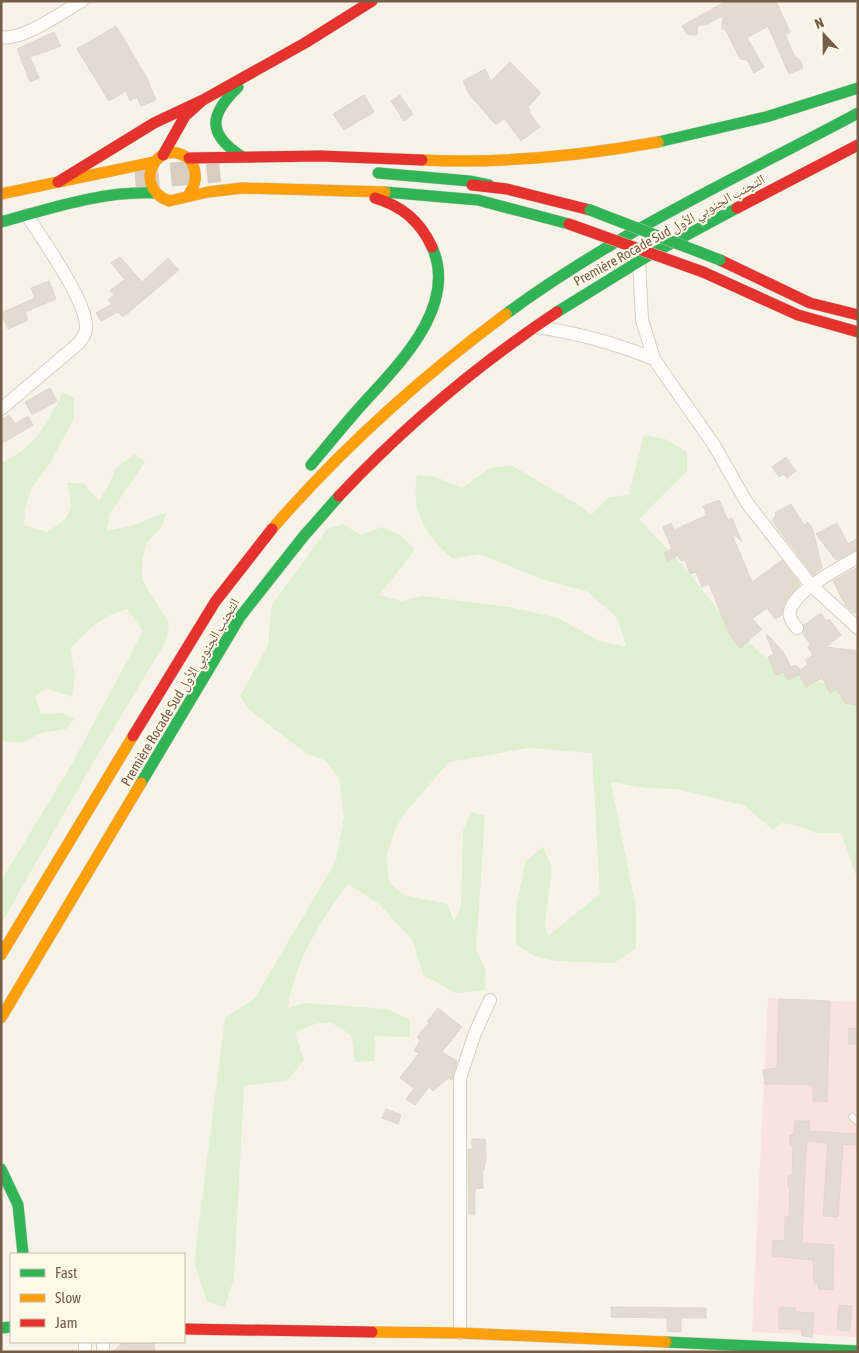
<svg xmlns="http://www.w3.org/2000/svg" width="859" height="1353" viewBox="0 0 859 1353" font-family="'Asap Condensed','Noto Naskh Arabic',sans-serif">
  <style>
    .medical { fill: #fae2dd }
    .green { fill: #dfefd2 }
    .building { fill: #e3dbd0; stroke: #e0d6ca }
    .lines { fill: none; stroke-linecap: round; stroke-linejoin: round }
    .highway-tunnel { stroke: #d7cec0; stroke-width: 24; stroke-dasharray: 24 12; stroke-linecap: butt }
    .lane-casing { stroke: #d6cfc5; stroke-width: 8 }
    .street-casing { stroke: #d6cfc5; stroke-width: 14 }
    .fast-casing { stroke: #d6cfc5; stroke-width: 12 }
    .slow-casing { stroke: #d6cfc5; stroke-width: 12 }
    .jam-casing { stroke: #d6cfc5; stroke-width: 12 }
    .lane { stroke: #fefdfc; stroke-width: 6 }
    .street { stroke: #fefdfc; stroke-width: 12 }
    .fast { stroke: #30b455; stroke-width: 11 }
    .slow { stroke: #ff9f0a; stroke-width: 11 }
    .jam { stroke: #e5322d; stroke-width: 11 }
    .fast-bridge-casing { stroke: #d6cec4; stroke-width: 12; stroke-linecap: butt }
    .jam-bridge-casing { stroke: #d6cec4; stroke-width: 12; stroke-linecap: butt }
    .fast-bridge { stroke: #30b455; stroke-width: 11 }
    .jam-bridge { stroke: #e5322d; stroke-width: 11 }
    .labels { text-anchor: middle; stroke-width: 4; stroke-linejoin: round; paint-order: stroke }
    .street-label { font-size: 14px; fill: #765d47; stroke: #fff9e9 }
  </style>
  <rect width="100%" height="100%" fill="#f7f3e8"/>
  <path class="medical" d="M768,998L858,1002V1337L752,1332Z"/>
  <path class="green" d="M63,392L74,398V419L50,463L31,489L25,508L24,525L47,532C72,517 74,511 67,483H83L99,501L108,487L116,468L135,454L145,462L110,513L107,531L134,525L167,512L162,526L146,544L142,563V580L169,623L166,641L90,768L1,924V881L72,764L143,631L127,609C102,616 87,630 70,649L75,675L72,697L46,688L35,696L41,714L62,713L74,719L66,729L41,733L21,743L1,741V463C35,448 47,423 63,392Z
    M644,435L665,439L687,452V471L639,519L686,569L729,624L761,654L795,674L858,694V881L841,833H816L799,826L782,823L773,830L744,805L676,789L646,788L611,782L636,909V948L614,963L556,961L534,956L516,944V909L525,862L543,847L552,867L545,924L548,936L600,894L592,753L528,748L449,762L404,814L395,830L386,856L390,884L404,895L447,904L454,921L461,907L463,831L471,812L485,816L476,950L486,971L485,990L456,993L423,975L413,941L379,904L348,884C321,920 294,962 288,1008L305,1003L387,1009L410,1020V1037L375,1036L374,1061L355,1062L352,1037C330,1017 321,1020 295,1033L304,1060L288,1080L244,1086L234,1278L225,1307L207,1302L194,1262L225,1018L255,998L336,861L344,816L339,778L326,761L306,753L274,729L249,709L240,696L268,645L272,605L327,529L343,524L361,535L382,527L402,536L415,550L379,595L401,601L423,596L510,607L558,618L599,641L627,647L617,618L588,592L545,580L480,554L453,559C425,535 411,513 417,475L436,477L462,488L490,468L511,465L579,505L591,515L609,497L629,495Z"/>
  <path class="building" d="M726,1H776L790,32L785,35L795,57L800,60L803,68L789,74L768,26L747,38L764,67L754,73L747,60L740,59L725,29H722L723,15L706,25H698L697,35L687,34L682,26Z
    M116,26L147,78L156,100L141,106L137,97L130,101L126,91L109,101L77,49Z
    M54,32L61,46L30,57L39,78L30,82L17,49Z
    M510,62L541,93L528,107L530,111L529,112L540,127L521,141L504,118L496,125L469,94L463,81L485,69L491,81Z
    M364,95L374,112L344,130L333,114Z
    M400,95L413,114L404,121L391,101Z
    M120,257L142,282L168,258L179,270L123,317L118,312L101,321L96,313L112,304L108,300L114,295L110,290L125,280L111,263Z
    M49,281L56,299L25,312L28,320L8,329L1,313L35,298L31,288Z
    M50,388L57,401L32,415L25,402Z
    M9,415L15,424L28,416L33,425L1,444V420Z
    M786,457L796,471L787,478L784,474L779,477L772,467Z
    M719,500L728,520L732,518L742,542L731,532L752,582L782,560L800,584L786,600L782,615L775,619L767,608L752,619L762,629L740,648L729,633L709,584L702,587L696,572L690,574L685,560L681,561L678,555L668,561L664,553L672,549L663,527L671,523L674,530L707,515L703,506Z
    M791,504L804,525L808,522L813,530L822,568L813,575L772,521L776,515L775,513Z
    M837,523L848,544L858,538V549L836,560L816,534Z
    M858,567V612L854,613L846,606L833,581Z
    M821,613L826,621L829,619L841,635L826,647L858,651V705L845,703L837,689L830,693L822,678L806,687L799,674L788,680L783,672L776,675L768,657L774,654L766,636L767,634L784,653L791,667L795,665L801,670L808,664L805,660L813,655L808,647L811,645L803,634L804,625Z
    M779,999L830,1001L827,1102L813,1101V1085L765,1084L763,1070L777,1068Z
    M438,1008L462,1027L442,1052L457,1061L452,1080L448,1078L433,1091L429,1087L415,1105L406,1099L414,1088L400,1078L419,1053L414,1051L420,1040L417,1037L429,1023L427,1022Z
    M849,1028L858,1029V1044H849Z
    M386,1109L401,1115L398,1124L382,1118Z
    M795,1121H810L809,1131L858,1134V1145L843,1144L838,1217L823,1216L828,1143L808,1141L806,1146L802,1243L834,1245L833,1290L818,1289V1284H814L813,1260L772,1256L773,1240L785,1241V1217H789L790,1187H788V1175L792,1176L793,1146H790V1135H794Z
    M472,1139H485L486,1157L484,1171H482L483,1188L475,1189V1214H469L468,1149H472Z
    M839,1305L852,1306L850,1331L837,1330Z
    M611,1307L706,1308V1318H681V1332L667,1331V1318L611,1317Z
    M779,1307L795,1308V1312L814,1313L812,1337L802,1336V1329H779Z
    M123,1342H154L155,1352H113Z"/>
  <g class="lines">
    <path class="highway-tunnel" d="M135,178L220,170"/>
    <g class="lane-casing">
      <path id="lane" d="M852,1117L858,1122"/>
    </g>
    <g class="street-casing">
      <path id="street" d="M1,37C21,42 64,11 82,1
        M639,261L642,320L654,359L714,445L747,503L811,585L858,628
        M537,327C578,333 615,343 654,359
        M1,409L79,343C83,337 87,332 86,325C85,299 42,239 27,215
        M797,628C793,623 788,617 790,611C795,590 840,568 858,557
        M460,1333V1078L475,1033L490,1000
        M103,1342V1352
        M85,1352V1342"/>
    </g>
    <g class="fast-casing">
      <path id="fast" d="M238,87C210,114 206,133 241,156
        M658,142L766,117L858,88
        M378,173L469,181L489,185
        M385,192L478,200L569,224
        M1,222C52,208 101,191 155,193
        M557,312L646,257L737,208
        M506,314C615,233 739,177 858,113
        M311,465C327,446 343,426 360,407C397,366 459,307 432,247
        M141,783L240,617L303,537L339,496
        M1,1169L18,1205L23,1254
        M1,1328L11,1327
        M666,1342L858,1351"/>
    </g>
    <g class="slow-casing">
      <path id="slow" d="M422,160C501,164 580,156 658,142
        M1,194L154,162
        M188,196C196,184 198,175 191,161C160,132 129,186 169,201L208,192L242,188L385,192
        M272,529C342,448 420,378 506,314
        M1,955L133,736
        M1,1018L141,783
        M372,1332L460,1333L666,1342"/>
    </g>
    <g class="jam-casing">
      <path id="jam" d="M163,155L185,116L203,100L305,43L372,1
        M189,158L321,156L422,160
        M58,182L154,123L203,100
        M472,185L507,189L590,210
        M375,198C402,206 420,221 432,247
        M737,208L858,145
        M720,260L810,303L858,315
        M703,272L798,315L858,332
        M339,496C404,427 477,365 557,312
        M133,736L215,602L272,529
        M184,1329L372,1332"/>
    </g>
    <use href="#lane" class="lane"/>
    <use href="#street" class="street"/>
    <use href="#fast" class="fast"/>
    <use href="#slow" class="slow"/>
    <use href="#jam" class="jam"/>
    <g class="fast-bridge-casing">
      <path id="fast-bridge" d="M590,210L720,260"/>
    </g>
    <g class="jam-bridge-casing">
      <path id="jam-bridge" d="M569,224L703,272"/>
    </g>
    <use href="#fast-bridge" class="fast-bridge"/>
    <use href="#jam-bridge" class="jam-bridge"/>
  </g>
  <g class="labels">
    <g class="street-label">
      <text transform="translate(669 230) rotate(-29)" y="5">Première Rocade Sud التجنب الجنوبي الأول</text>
      <text transform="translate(180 692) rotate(-59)" y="5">Première Rocade Sud التجنب الجنوبي الأول</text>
    </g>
  </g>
  <rect width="859" height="1353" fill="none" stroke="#765d47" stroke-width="5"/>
  <rect x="10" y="1253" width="175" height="90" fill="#fff9e9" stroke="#c8bba8"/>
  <rect x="20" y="1269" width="25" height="8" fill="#30b455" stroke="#c8bba8"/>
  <text x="55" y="1278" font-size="15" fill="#765d47">Fast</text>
  <rect x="20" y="1294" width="25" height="8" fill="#ff9f0a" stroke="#c8bba8"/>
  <text x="55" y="1303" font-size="15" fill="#765d47">Slow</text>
  <rect x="20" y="1319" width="25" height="8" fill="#e5322d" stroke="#c8bba8"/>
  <text x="55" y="1328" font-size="15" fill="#765d47">Jam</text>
  <g transform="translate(824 35) rotate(338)" stroke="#fff9e9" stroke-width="4" paint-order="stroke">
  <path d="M0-4L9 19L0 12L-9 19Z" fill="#765d47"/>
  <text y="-8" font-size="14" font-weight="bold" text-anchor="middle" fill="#765d47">N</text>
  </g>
</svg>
